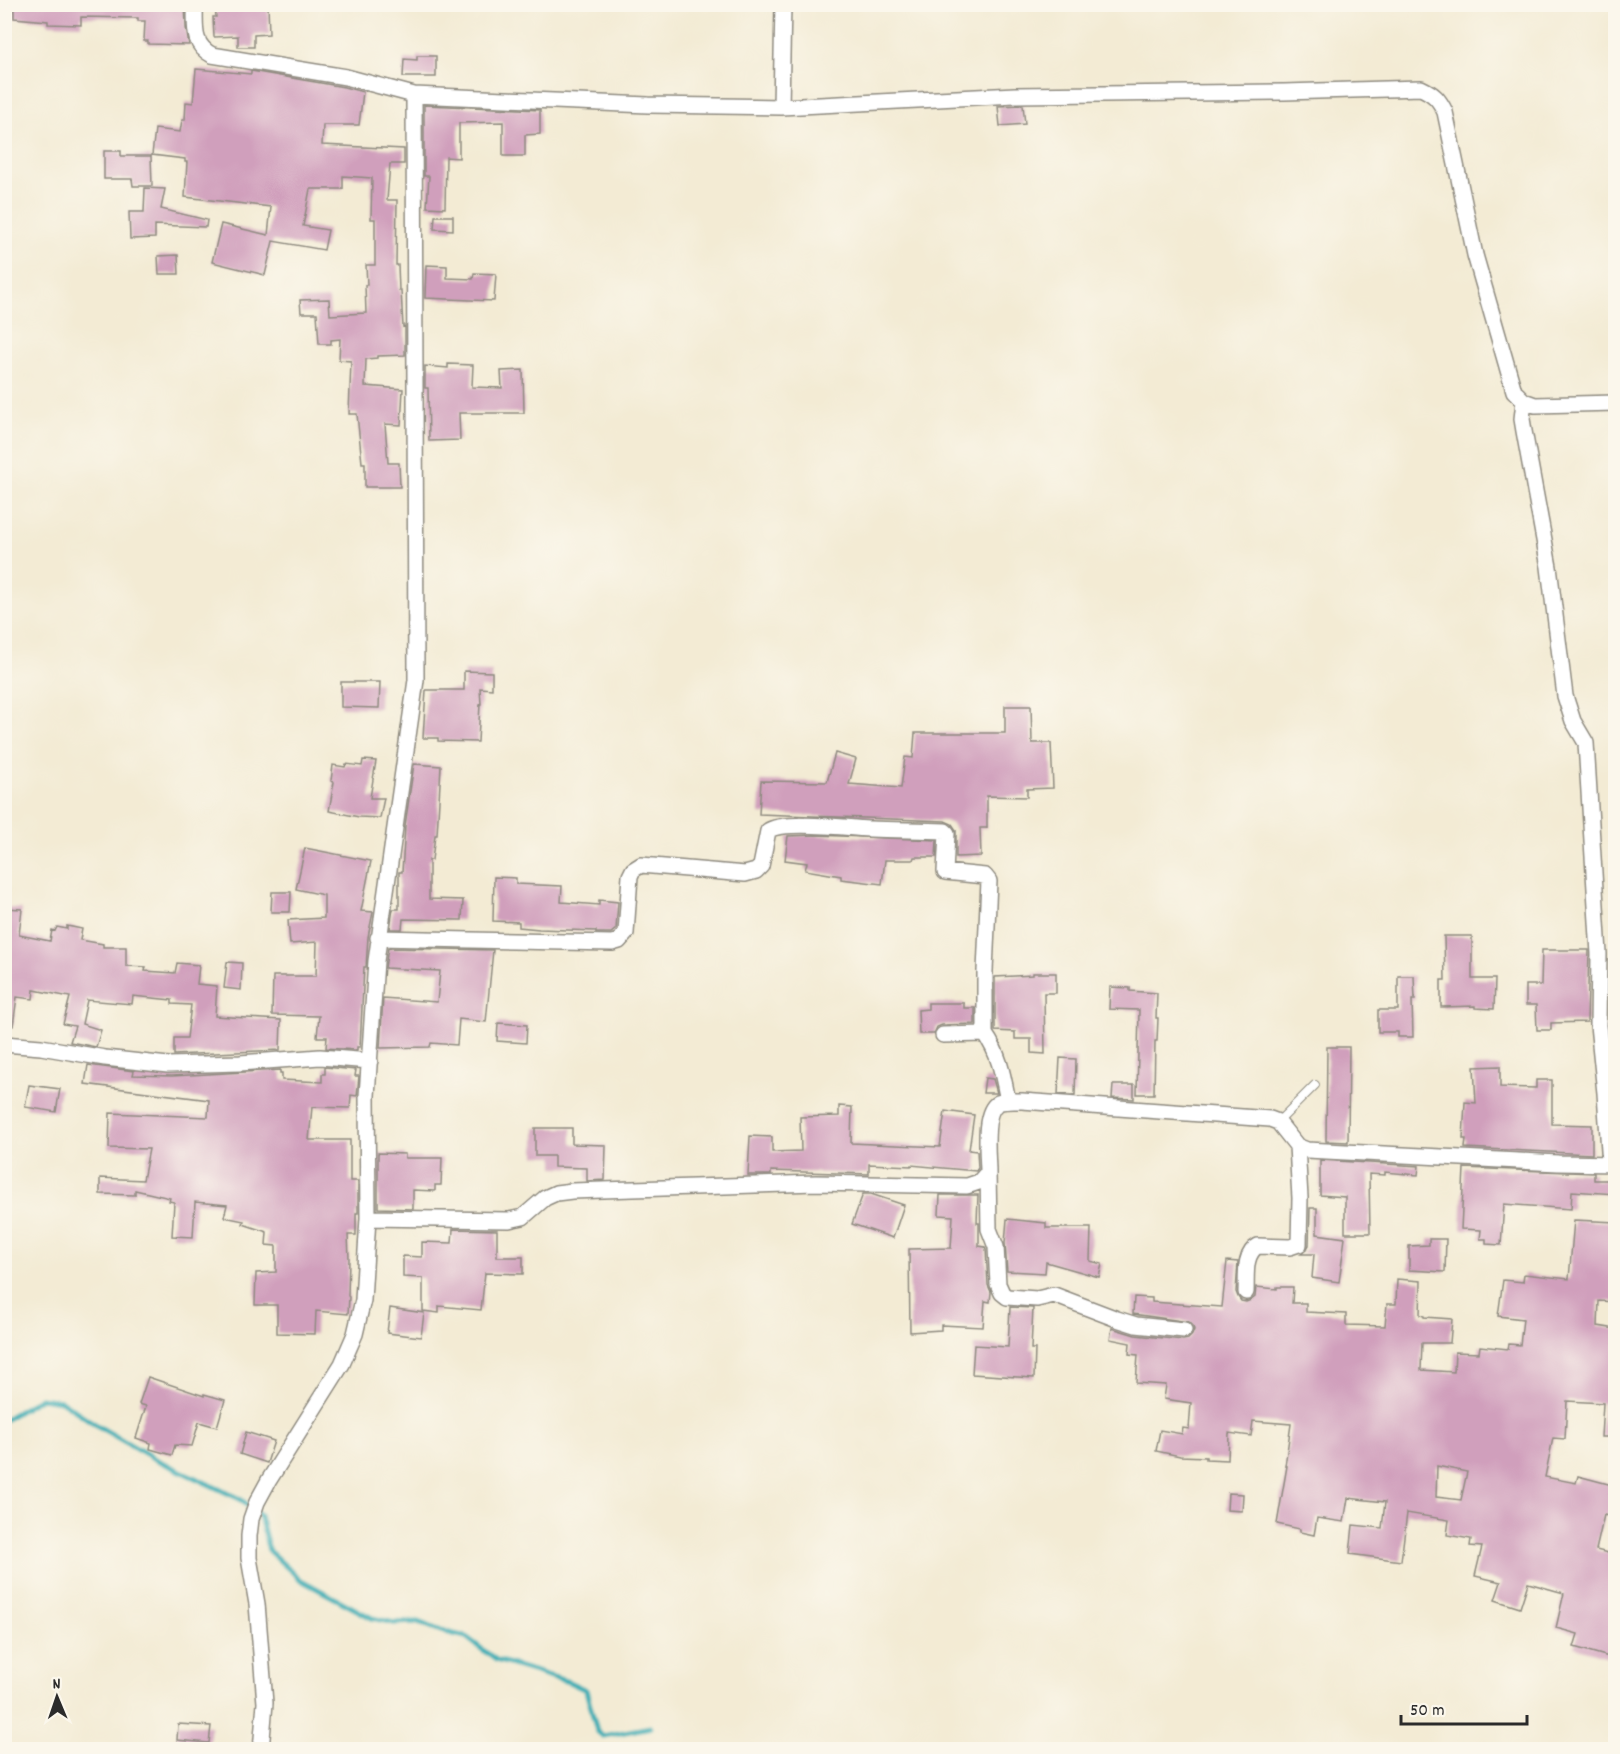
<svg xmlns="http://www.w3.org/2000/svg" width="1620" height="1754" viewBox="0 0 1620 1754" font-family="Dekko,sans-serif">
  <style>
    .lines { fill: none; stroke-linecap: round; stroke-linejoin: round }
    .stream { stroke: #3daeb5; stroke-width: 5 }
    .building { fill: #d09fbc; fill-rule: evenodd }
    .lane-casing { stroke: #8f8b80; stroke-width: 10 }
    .street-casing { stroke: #8f8b80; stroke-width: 18 }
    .lane { stroke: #fff; stroke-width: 8 }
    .street { stroke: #fff; stroke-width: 15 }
  </style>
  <rect width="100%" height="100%" fill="#fbf7ec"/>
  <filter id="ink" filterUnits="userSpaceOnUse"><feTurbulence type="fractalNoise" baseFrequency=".0167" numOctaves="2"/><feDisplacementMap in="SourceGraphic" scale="12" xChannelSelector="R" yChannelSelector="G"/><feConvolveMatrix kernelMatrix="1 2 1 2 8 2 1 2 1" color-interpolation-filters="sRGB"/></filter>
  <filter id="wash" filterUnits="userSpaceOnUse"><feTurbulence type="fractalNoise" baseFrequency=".008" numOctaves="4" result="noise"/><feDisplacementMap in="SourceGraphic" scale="24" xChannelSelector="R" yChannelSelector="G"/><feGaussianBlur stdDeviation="1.35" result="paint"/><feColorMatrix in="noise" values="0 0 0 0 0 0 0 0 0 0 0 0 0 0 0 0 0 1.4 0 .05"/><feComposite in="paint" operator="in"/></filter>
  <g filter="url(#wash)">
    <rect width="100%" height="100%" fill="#f3ebd4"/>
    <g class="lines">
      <path class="stream" d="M4,1420L41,1398L61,1401L101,1428L155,1459L240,1499L260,1516L269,1551L301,1580L372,1618L394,1623L418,1622L441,1631L466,1637L496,1660L569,1682L586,1690L597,1731L603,1736L651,1727"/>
    </g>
    <g id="blocks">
      <path class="building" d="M14,4L167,6V4H185L186,28L189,45L148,44V41H144L145,21H138V18L81,17V25L48,24V21L14,18Z
        M215,4H268L269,34L254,35V47H238V36L214,37L213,17H216Z
        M417,56H436V77H403L404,59L417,60Z
        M196,69L251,74V71L344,87L363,92L359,125H323L322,145L404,149V164H390L387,200H397L396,265H398L399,290H401L403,327L405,326V355L377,356V358L366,359L365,386L403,389L401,425L385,424L388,463H399L400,487H365V463H362L357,414H349L351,361L339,360L340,339L331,340V344H319L317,313H301L300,300L329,299L330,315L366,313L365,285H367L366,265H375V219H371L372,178L343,176V189H310L303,226L328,230L324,250L273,241L265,275L212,262L221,224L268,235L271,207L185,197L187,162H185V159L152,155L155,129L180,132L182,120H185L186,102L193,103Z
        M424,105L540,110V134L525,135V156H503V122L459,123V158L446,157L445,208L427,207L429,176H424Z
        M1023,105L1025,124L1000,126L998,106Z
        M104,151H121V156H151L152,186H133L132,179H104Z
        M145,188L165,189L161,209L207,220L206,227L155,225V238L130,239L129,212H144Z
        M435,216H453V230L434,229Z
        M178,255L179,274H159L158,256Z
        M426,265L447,266V278L473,279L474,273L496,274L494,301L425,298Z
        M448,364L473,365L472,387L502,388L501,371L523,370L524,413H459L460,440L429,441L428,388H425V366L448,368Z
        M464,671L492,672V689L480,688L481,704H480L478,742L438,741V738H423L426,690H464Z
        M341,682H380L379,708L341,707Z
        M1005,706H1031L1032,743H1051L1053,788L1027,789V797L987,796V828H980L981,856L956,857V830L952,824L945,821L759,814L761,781L827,782L835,753L856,759L849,784L901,788L905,757L913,758L915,733H1005Z
        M363,760L376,761L370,798H384L380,818L359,817L329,811L334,782L331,781L333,765L345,767L346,764L362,766Z
        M414,764L441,766L437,835H435L432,860H429V899L463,900L462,920L403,919L402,929H390L393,909H399V872H402L405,826Z
        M816,835L937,840L936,857H914L913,860H885L882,884L841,879V876L805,870L807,863L785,860L788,836Z
        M305,848L371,861L361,911L373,912L368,937L366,967H364L360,1047H357V1050L326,1048L327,1037H317L319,1016L272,1015L273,976H316L317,942L290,944L288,920L324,918V895L296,889Z
        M494,877L516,878V884L562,886L561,902L599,905V900L618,902L616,929L611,933H596V931L539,929L519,927V922L493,921Z
        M272,892H291L290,912H271Z
        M4,908L22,909L19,935L50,941L52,930L55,931L57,927L67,929V926L82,929L80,940L103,944V947H126V966L146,967L145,971L175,973L177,963L199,965L197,984L217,986L215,1016L281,1020L280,1050L174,1055V1038H187L191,1005L172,1004V1000L133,996L132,1004L87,1000L82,1024L101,1030L96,1047L70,1042L75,1026L63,1024L70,997L34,990L33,999L17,997L13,1026L4,1025Z
        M1444,936H1472V979H1495L1494,1009L1475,1008V1006L1441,1007V980H1445Z
        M388,948L493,950L486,1022L459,1019L457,1045L431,1043L430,1047L380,1048L383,998L437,1002L440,971L385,968Z
        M1542,950H1589L1587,1022L1551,1023V1030H1537L1536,1005H1526V985H1541Z
        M227,962L242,963L241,990L224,988Z
        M1033,973H1056V993H1044L1045,1054L1031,1053V1039H1015V1032L995,1031V977L1033,975Z
        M1398,976H1414L1415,1000H1412L1413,1037H1398V1032H1378V1010H1398Z
        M1110,987L1130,988V991L1157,993L1156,1018H1158L1157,1041H1155L1154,1094H1137L1139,1010L1109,1009Z
        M928,1003H964V1008H975V1024L942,1025L937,1027L934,1034H919L918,1010L928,1009Z
        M498,1023L527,1025L526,1043L497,1041Z
        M1327,1047H1349L1348,1142L1326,1141Z
        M1060,1058L1076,1059L1075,1095L1058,1094Z
        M88,1065L134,1071L133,1075L172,1076L280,1070V1073H282V1080L322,1082V1074H325V1067L356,1070L355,1076H359L357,1096L351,1095L350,1108L312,1107L309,1140H350V1181H358V1213H356V1235H348L349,1259L348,1296L349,1297L348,1314L316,1311L315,1334L277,1333V1305H255L256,1273L276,1272V1246L266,1245L267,1232L243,1224L244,1221L224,1217L227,1205L195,1202L193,1237L172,1236L174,1202L169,1201L170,1198L135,1190V1195L100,1194V1178L143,1180L149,1149L109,1148L110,1113L208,1117L209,1100L85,1084Z
        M1500,1066V1087L1536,1088V1080H1552V1124L1592,1125V1154L1465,1148L1466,1139H1463L1465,1102L1476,1103L1474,1067Z
        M985,1078L993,1079L997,1093H983Z
        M29,1085L60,1089L56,1112L25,1107Z
        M1113,1085H1134V1099L1112,1098Z
        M839,1106L852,1107L851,1143L940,1147L945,1111L974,1115L969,1150L977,1151L978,1168L976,1171L911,1165V1166L869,1164V1174L771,1171V1175H748L750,1136L772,1137V1152L801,1151L800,1117L839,1116Z
        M535,1128H572V1144L606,1145L605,1180L587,1181V1168L554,1167V1156H535Z
        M378,1153L405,1154V1158H442L441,1185H435V1191L413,1190V1209L378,1208Z
        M1320,1160L1419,1166L1418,1175L1385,1172V1175L1369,1174L1370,1233H1345V1197L1320,1195Z
        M1464,1168L1594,1173V1180H1616V1194L1572,1191L1571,1209L1504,1204L1501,1245L1486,1244V1239H1480L1481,1230L1461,1229Z
        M863,1194H871L904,1205L893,1238L852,1224Z
        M940,1195H978L977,1223H979V1246L985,1247L986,1249L988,1285L991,1292L990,1302L985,1301L983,1327L941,1325V1330L910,1332L909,1249L951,1248L953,1216L939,1215Z
        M1310,1208H1317V1234L1345,1238L1339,1282L1312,1278L1314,1254H1301L1306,1250L1309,1245Z
        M1007,1219L1046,1223V1228H1091L1090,1261L1102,1264L1099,1277L1046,1262L1045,1273L1007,1271L1005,1243Z
        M1574,1220L1616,1222V1302L1599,1301L1598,1326L1616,1329V1437H1601L1603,1403L1567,1401L1565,1439L1553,1438L1545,1477L1576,1483L1578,1476L1616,1486L1608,1516L1604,1515L1596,1550L1616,1555V1632L1609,1657L1574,1647L1578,1634L1556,1628L1564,1593L1528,1583L1520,1608L1495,1600L1501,1582L1475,1576L1482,1547L1470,1546L1471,1539L1447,1535L1449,1520L1407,1513L1401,1561L1350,1554L1353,1525L1382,1528L1385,1502L1348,1498L1344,1522L1317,1518L1314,1535L1300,1532V1529L1277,1524L1287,1466H1285L1291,1424L1253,1421L1251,1436L1229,1433L1228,1460L1206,1459V1457L1180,1456L1156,1451L1160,1430L1182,1434L1183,1428L1189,1429L1191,1403L1164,1399L1166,1385L1136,1383L1138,1355L1129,1354L1130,1343L1110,1339L1112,1328L1135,1335L1183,1340L1188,1339L1192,1335L1194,1330L1193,1326L1189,1322L1133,1314L1134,1297L1152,1298V1302L1222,1307L1227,1261L1238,1262L1236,1292L1238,1297L1241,1301L1246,1302L1251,1300L1255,1297L1256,1287L1277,1289V1287H1293L1292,1303H1306V1312L1346,1314V1325L1385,1326L1387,1304H1396L1397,1279L1421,1281L1420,1315L1424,1316V1317L1452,1319L1450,1343H1422L1421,1370L1454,1372L1455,1352L1479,1353L1480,1346L1508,1349L1509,1344L1520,1345L1523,1319L1498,1316L1503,1280L1523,1282L1524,1274L1569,1279ZM1437,1466L1467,1472L1461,1500L1436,1497Z
        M453,1229L497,1230V1257H523V1274L485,1273L481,1310L439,1306V1313L423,1311V1278L403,1277V1256L422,1257V1242L452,1243Z
        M1429,1239H1446L1445,1272L1409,1270V1246L1429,1245Z
        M1010,1307L1033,1308L1031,1349H1035L1034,1378L972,1374L974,1345L1008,1347Z
        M390,1308L424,1313L421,1337L387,1333Z
        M148,1377L204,1396V1394L225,1400L217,1427L199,1422L192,1446L175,1445L172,1455L150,1449L151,1443L136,1438L146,1406L139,1404Z
        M246,1432L274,1441L267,1463L240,1454Z
        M1228,1493L1243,1494L1242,1511L1227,1510Z
        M178,1724L211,1726L209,1743L177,1740Z"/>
    </g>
  </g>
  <g filter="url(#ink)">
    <use href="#blocks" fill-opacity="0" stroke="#8f8b80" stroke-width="1.5"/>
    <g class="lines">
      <g class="lane-casing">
        <path id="lane" d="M1278,1122L1315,1085"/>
      </g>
      <g class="street-casing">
        <path id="street" d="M195,4C196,26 191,44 212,55L346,77L414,95L648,105L781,107L1015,95L1284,92L1421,88C1434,94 1439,99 1445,112L1475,255L1514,391L1524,401L1535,405L1616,403
          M781,107L783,4
          M1524,401L1522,419L1524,431L1549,567L1565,696L1573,721L1586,743L1599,954L1598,1025L1605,1093L1610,1165
          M378,938L612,943L619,941L626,933L630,876L633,870L641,865L745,874L756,871L761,866L768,831C782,820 850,828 870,829C895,830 920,830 945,831L947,833L945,872L985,876L989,881L985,971V1034
          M943,1035L985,1034C1000,1055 1003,1076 1008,1101
          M4,1044L41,1047L105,1058L168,1065L240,1063L320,1057L370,1061
          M988,1172L989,1229L996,1247L998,1284L1002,1293L1007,1297L1037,1299L1054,1295L1117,1319L1136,1325L1184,1330
          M368,1218L509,1220L523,1217L545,1198L556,1193L572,1191L816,1183L967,1186L979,1182L988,1172C988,1156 982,1112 998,1103C1005,1100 1015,1101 1022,1101L1270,1119L1278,1122L1297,1146L1307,1150L1558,1163L1616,1164
          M1246,1292C1247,1277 1243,1254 1258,1246L1290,1247L1299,1244L1300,1198L1297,1146
          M261,1750L265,1703L257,1604L249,1558V1536L251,1519L257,1502L269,1480L342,1364L355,1334L363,1300L368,1218L367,1096L376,961L416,680L414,95"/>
      </g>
      <use href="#lane" class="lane"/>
      <use href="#street" class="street"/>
    </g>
  </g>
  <rect width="1620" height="1754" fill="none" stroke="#fbf7ec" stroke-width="24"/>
  <g transform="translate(57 1697) rotate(358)" stroke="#fbf7ec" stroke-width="4.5" paint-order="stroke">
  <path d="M0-4.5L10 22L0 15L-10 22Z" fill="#2b2b2b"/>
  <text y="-9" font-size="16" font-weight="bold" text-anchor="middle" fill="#2b2b2b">N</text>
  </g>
  <path d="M1401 1715v9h126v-9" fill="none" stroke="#2b2b2b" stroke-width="3"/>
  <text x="1410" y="1715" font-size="18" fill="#2b2b2b" stroke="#fbf7ec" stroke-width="4.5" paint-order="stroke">50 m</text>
</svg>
